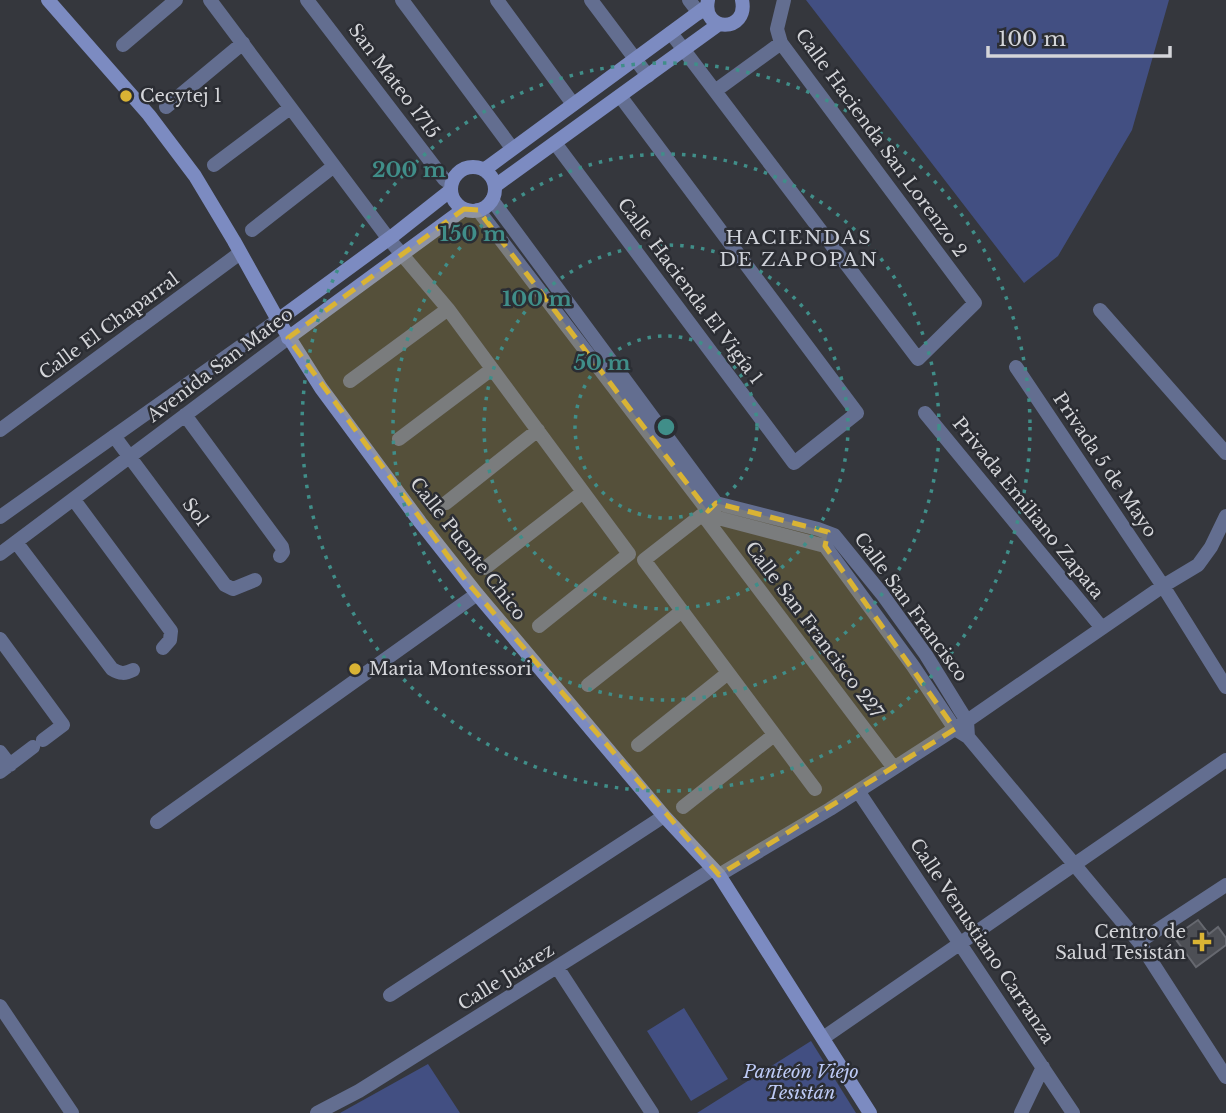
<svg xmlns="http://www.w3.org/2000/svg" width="1226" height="1113" viewBox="0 0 1226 1113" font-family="'Libre Baskerville',serif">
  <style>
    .green { fill: #424f82 }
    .building { fill: #4d4f55; stroke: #66686f; stroke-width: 2 }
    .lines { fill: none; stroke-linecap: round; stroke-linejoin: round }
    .street { stroke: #636e90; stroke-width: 14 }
    .secondary { stroke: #7c8bc1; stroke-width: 14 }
    .marked { fill: #d9b334; fill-opacity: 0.2; stroke: #d9b334; stroke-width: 5; stroke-dasharray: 14 9; stroke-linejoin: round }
    .ring { fill: none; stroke: #408e89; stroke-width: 3.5; stroke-dasharray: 3.5 7 }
    .poi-dot { fill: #d9b334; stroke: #2b2d33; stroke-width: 2.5 }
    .labels { text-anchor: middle; stroke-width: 5; stroke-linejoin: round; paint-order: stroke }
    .street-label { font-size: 18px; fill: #d4d5d9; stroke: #2b2d33 }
    .poi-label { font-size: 18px; fill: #d4d5d9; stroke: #2b2d33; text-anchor: start }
    .park-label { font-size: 18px; font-style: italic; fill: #bdcaf5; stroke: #2b2d33 }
    .neighbourhood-label { font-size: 19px; letter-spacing: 2px; fill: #d0d3da; stroke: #2b2d33 }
    .centre { fill: #408e89; stroke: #2b2d33; stroke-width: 3.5 }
    .ring-label { font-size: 21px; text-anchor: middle; font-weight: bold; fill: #408e89; stroke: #2b2d33; stroke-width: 5; stroke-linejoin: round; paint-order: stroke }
  </style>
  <rect width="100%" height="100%" fill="#35373d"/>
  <path class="green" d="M806,0H1169L1132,130L1058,256L1024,283Z
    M684,1008L728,1079L691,1101L647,1031Z
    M811,1041L856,1113H697Z
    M428,1064L460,1113H340Z"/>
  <path class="building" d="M1198,920L1209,934L1218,927L1226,938V945L1196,967L1174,937Z"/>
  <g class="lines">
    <path class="street" d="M210,0L388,238L448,309L629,554L539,626
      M307,0L444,179L451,184
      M402,0L512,148
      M497,0L573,104
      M591,0L648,76
      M689,0L699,13
      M671,33L918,359L975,303L781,43L777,29L784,0
      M123,45L176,0
      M715,91L781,43
      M166,107L243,43
      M555,143L794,463L857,413L620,96
      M214,165L290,108
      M492,200L716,503L818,529L834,535L882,594L926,655L960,710L967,721L968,737
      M478,210L708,511L718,518L825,546L913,666L955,729L968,737L1139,942L1226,1077
      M252,230L334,166
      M1100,310L1226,453
      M1016,367L1163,586L1226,687
      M350,381L448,309
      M925,413L1102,628
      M185,415L282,547L283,552L280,556
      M0,430L240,253
      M114,436L225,585L233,589L255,580
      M399,439L492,369
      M74,500L171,631L170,640L163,648
      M446,503L538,430
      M712,507L644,560L815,789
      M703,515L894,768
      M0,517L278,320
      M16,542L112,669C120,674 125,674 133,670
      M0,554L288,338
      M485,568L583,492
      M0,639L63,725L43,740
      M588,685L682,611
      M638,745L728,673
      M0,752L10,765
      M0,772L33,747
      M858,791L1073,1113
      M683,807L774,735
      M157,822L477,594
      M719,875L830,809L894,768L967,721L1163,586L1198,565L1211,547L1226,516
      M1139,942L1226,885
      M557,967L652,1113
      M390,995L664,816
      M0,1006L72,1113
      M823,1038L1226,760
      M317,1113L359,1091L713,869
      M1021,1113L1043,1067"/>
    <path class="secondary" d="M48,0L149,115L195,176L234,241L278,320L321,388L420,522L477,594L664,816L719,875L870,1113
      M708,0C701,33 749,33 742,0
      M451 189a22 22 0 1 1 44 0a22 22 0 1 1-44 0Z
      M484,170L706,7
      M495,186L719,24
      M278,320L394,235L451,190
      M288,338L464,209"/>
  </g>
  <path class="marked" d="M464,209L478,210L708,511L716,503L828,532L825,546L955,729L719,875L467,582L288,338Z"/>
  <g class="ring">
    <circle cx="666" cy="427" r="91"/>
    <circle cx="666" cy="427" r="182"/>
    <circle cx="666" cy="427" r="273"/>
    <circle cx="666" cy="427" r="364"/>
  </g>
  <g class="poi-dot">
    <circle cx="126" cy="96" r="7"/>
    <circle cx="355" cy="669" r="7"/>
    <path d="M1198.5 931.5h7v7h7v7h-7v7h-7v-7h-7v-7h7z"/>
  </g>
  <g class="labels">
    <g class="street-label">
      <text transform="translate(394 81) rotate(53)" y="6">San Mateo 1715</text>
      <text transform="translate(881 143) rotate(54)" y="6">Calle Hacienda San Lorenzo 2</text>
      <text transform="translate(690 291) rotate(53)" y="6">Calle Hacienda El Vigía 1</text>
      <text transform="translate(109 326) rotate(-36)" y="6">Calle El Chaparral</text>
      <text transform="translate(220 365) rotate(-37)" y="6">Avenida San Mateo</text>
      <text transform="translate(1105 465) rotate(56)" y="6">Privada 5 de Mayo</text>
      <text transform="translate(1028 508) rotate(51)" y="6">Privada Emiliano Zapata</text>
      <text transform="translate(195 512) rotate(53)" y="6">Sol</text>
      <text transform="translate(468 549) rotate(52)" y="6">Calle Puente Chico</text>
      <text transform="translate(911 607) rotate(54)" y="6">Calle San Francisco</text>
      <text transform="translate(814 630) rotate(53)" y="6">Calle San Francisco 227</text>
      <text transform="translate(982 941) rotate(56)" y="6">Calle Venustiano Carranza</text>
      <text transform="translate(506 977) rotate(-32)" y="6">Calle Juárez</text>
    </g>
    <g class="poi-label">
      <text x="140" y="102">Cecytej 1</text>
      <text x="369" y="675">Maria Montessori</text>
      <text x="1186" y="938" text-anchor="end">Centro de<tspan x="1186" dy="21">Salud Tesistán</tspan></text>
    </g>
    <g class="park-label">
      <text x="801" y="1078">Panteón Viejo<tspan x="801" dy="21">Tesistán</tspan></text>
    </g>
    <g class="neighbourhood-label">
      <text x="799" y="244">HACIENDAS<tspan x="799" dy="22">DE ZAPOPAN</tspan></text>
    </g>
  </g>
  <circle cx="666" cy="427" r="10" class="centre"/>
  <g class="ring-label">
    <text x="409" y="177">200 m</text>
    <text x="473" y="241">150 m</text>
    <text x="537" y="306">100 m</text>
    <text x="602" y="370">50 m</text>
  </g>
  <path d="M988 46v10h182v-10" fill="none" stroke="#d4d5d9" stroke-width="3.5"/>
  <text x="998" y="46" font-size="21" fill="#d4d5d9" stroke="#2b2d33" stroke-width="5" paint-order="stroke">100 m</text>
</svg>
